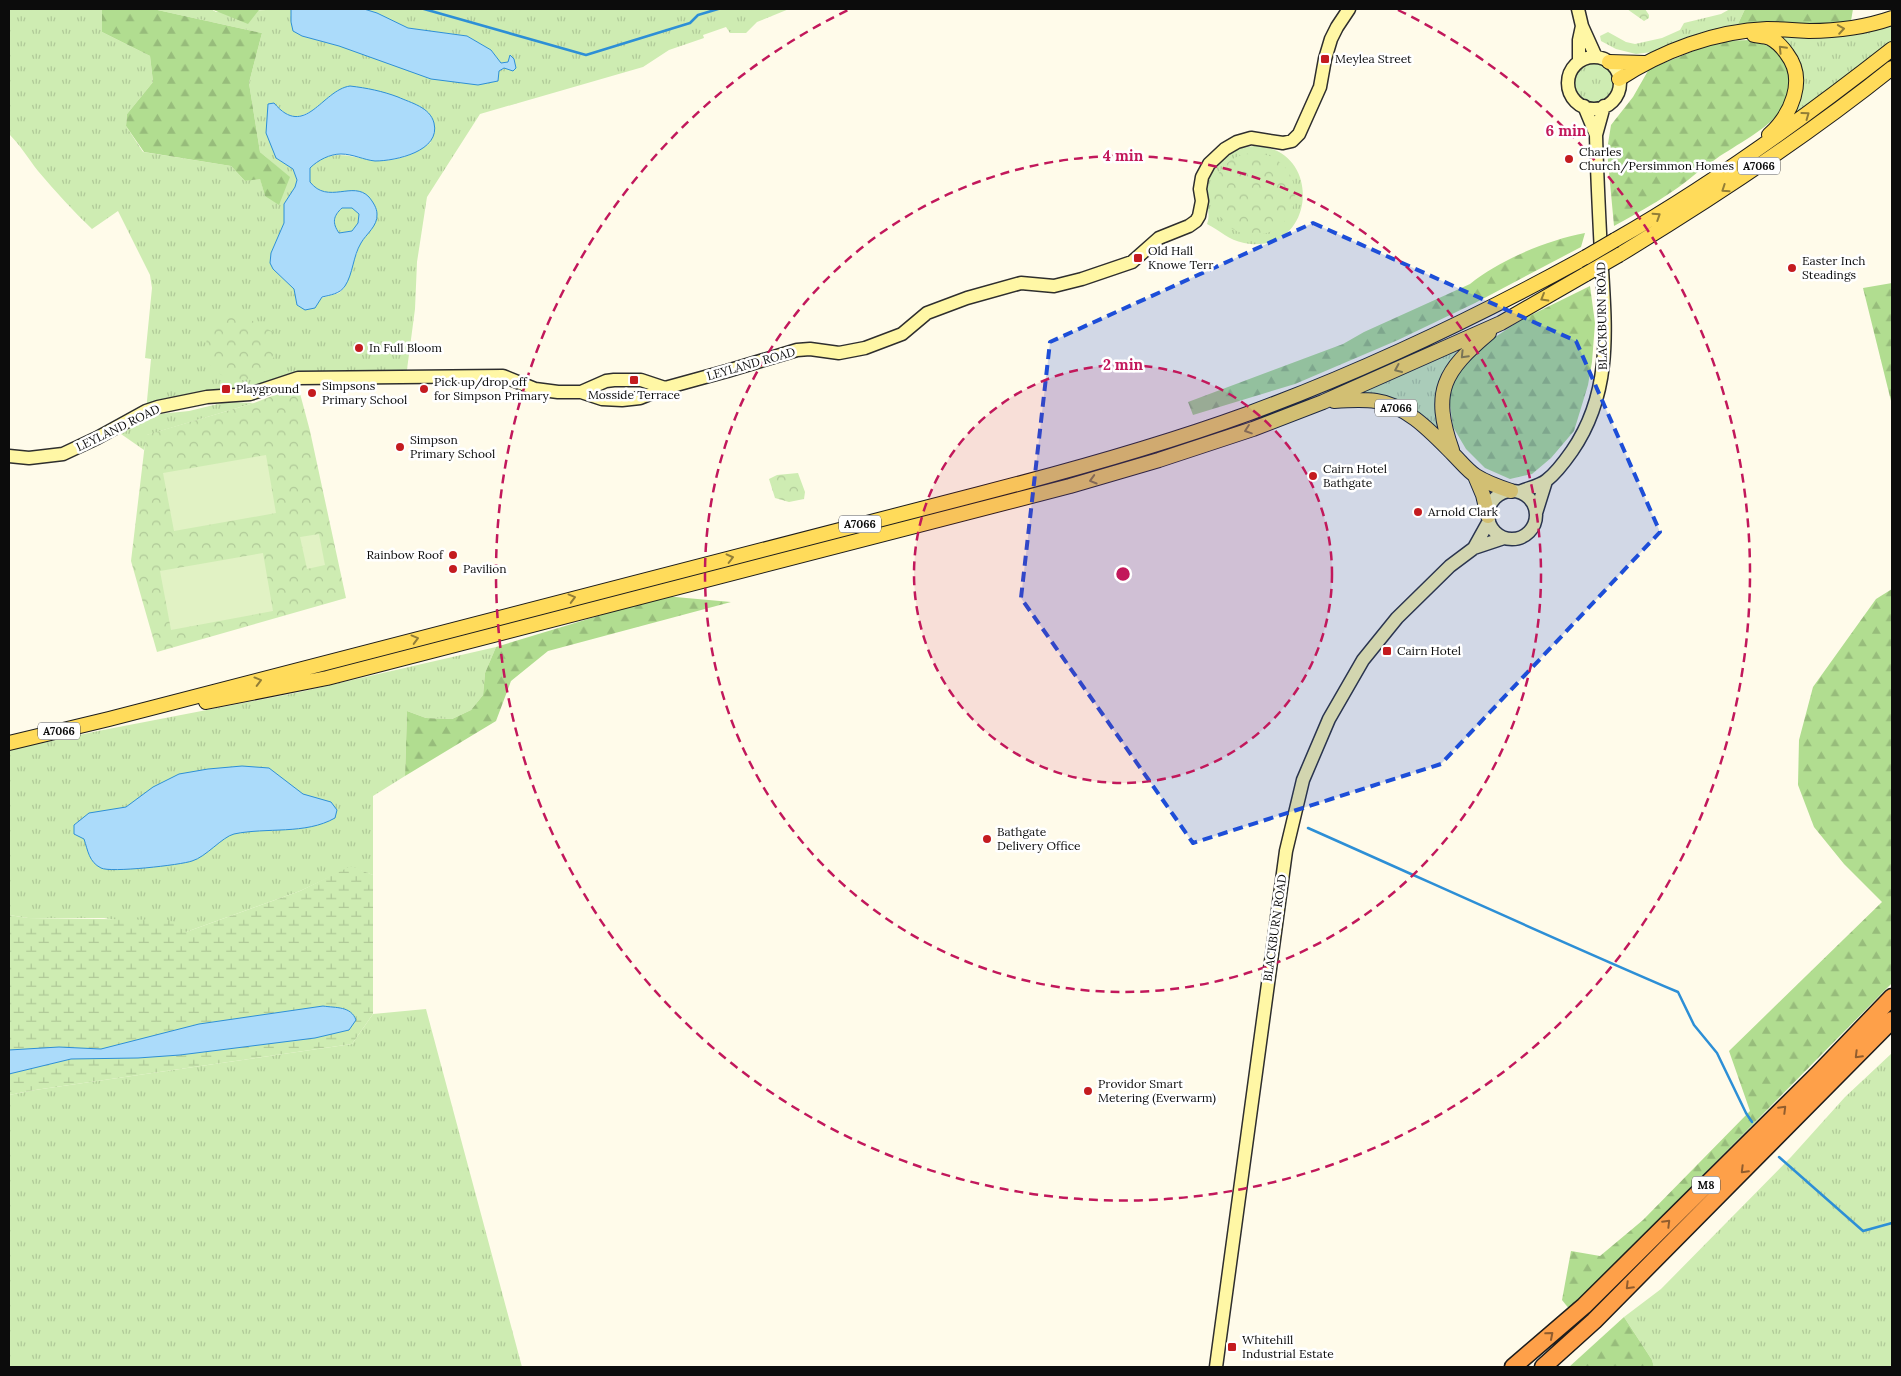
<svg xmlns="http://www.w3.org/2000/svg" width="1901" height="1376" viewBox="0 0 1901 1376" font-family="Lora,serif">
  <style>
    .grass { fill: url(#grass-tufts); fill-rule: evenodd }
    .forest { fill: url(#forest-firs) }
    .wetland { fill: url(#wetland-marsh) }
    .park { fill: url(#park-crowns) }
    .pitch { fill: #e1f2c4 }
    .water { fill: #abdbfa; stroke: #2d8fd6; fill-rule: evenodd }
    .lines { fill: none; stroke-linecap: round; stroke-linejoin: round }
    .stream { stroke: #2d8fd6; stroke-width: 2.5 }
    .secondary-casing { stroke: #2e2e2e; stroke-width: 15 }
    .primary-casing { stroke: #1d1d1d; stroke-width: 16 }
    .highway-casing { stroke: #1d1d1d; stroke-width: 19 }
    .secondary { stroke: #fff7a5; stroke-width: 12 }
    .primary { stroke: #ffdb5a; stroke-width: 14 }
    .highway { stroke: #fea049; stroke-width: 16 }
    .primary-bridge-casing { stroke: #1d1d1d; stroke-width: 16; stroke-linecap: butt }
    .primary-bridge { stroke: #ffdb5a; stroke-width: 14 }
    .oneway { stroke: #927e37 }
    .oneway2 { stroke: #915d2e }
    .marked { fill: #1d4ed8; fill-opacity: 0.2; stroke: #1d4ed8; stroke-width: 4; stroke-dasharray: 10 6; stroke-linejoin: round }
    .ring { fill: none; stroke: #c2185b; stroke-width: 2.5; stroke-dasharray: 9 6 }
    .poi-dot { fill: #c41b1f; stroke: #fff; stroke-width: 2 }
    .labels { text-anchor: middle; stroke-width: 5; stroke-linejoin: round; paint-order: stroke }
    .shield { fill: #fff; stroke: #555; stroke-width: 1 }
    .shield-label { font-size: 11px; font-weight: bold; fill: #0c0c0c }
    .poi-label { font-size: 12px; fill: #0c0c0c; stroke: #fff; text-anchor: start }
    .street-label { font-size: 12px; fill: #0c0c0c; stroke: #fff }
    .centre { fill: #c2185b; stroke: #fff; stroke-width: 2.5 }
    .ring-label { font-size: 15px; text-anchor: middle; font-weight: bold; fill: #c2185b; stroke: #fff; stroke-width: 5; stroke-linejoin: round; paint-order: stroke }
  </style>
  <defs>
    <pattern id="grass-tufts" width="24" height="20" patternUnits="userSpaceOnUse" patternTransform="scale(1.25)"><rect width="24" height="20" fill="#ceecb2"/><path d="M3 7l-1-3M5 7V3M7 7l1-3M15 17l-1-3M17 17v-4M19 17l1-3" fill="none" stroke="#b0c998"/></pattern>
    <pattern id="forest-firs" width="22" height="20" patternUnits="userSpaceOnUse" patternTransform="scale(1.25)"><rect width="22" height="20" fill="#b1dd90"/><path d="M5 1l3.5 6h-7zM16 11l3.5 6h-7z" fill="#97bc7b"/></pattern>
    <pattern id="wetland-marsh" width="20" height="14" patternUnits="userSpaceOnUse" patternTransform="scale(1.25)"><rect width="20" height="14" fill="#ceecb2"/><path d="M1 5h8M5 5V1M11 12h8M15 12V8" fill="none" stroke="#b0c998"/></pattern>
    <pattern id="park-crowns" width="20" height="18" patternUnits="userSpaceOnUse" patternTransform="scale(1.25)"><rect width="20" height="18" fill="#ceecb2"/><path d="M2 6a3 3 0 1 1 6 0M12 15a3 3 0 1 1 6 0" fill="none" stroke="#b0c998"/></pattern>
  </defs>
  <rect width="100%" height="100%" fill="#fffbea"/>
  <path class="grass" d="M11,9H102V32L150,56L153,82L127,114L126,126L143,152L231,166L245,181L260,178L265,196L289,177L260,152L249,83L262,33L153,9H211L216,12L291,9V22L302,36L339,46L499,71L504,68L508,62L501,63L491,50L467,36L408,28L377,13L364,9H789L757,22L746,33H730L726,27L703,35L704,38L669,50L643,67L480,114L427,197L417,262L415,309L406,377H310L146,411L151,359L145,358L152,288L150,275L118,211L92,229C73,211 55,191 38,171C28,158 20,145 9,134V10ZM323,102L431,142C416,155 393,163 373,160C348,157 331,147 310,168V182C322,197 339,192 357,191L373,227L360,244L345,287L339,293L297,305L294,289L273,269L271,253L284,223V204L295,187L297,180L293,169L276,158L274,103C292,124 305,117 323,102Z
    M1730,9H1745L1738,24L1700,33L1652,52L1636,54L1616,49L1601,41L1600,36L1608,32L1626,42L1635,44L1662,38L1680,30L1684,23L1721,14Z
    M1892,23V41L1787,121L1775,37Z
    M1570 83a23 23 0 1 1 46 0a23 23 0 1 1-46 0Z
    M1254,146C1325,147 1316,257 1244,243C1228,240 1221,231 1207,224C1211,214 1206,203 1206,193C1205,175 1222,154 1239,149C1244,147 1249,147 1254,146Z
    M352,207L359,214L358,223L352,231L339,233C332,223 333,216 342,208Z
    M1461,345L1442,375L1440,438L1386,399L1360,392Z
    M226,402L254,403L147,435L144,450L121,434L141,421L159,414L189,411Z
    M496,647L485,673L483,695L471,710L452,719L426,718L407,711L405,776L373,796V875L351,867L300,891L186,932L104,918H28L9,915V750L98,731L300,692Z
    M426,1009L522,1367H9V1095L35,1090L352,1044L373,1014Z
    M1892,1053V1363L1890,1367H1654L1652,1360L1624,1317L1661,1289L1791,1157L1845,1097Z"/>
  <path class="forest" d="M102,9H153L262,33L249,83L260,152L290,177L279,205L265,196L260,179L245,181L231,166L144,152L126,126L127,114L153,82L150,56L102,32Z
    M211,9H259V10L248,24Z
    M1745,9H1853L1851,21L1819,25L1763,22L1738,24Z
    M1750,40C1773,47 1780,48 1789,72C1804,115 1739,141 1713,161C1699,170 1687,182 1673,191C1654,204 1634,215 1614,226L1607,150L1611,125L1633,97L1649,69L1701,48L1724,41Z
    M1585,233L1581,247L1475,303L1398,340L1295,384L1193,415L1188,402L1343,344L1364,332L1470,284C1500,260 1547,240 1585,233Z
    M1892,283V405L1863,288Z
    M1590,286L1595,323L1592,362L1588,385L1574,431L1551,458L1532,474L1510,479L1485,468L1466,449L1453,427L1449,398L1457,372L1480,347L1521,320Z
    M1892,589V983L1570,1310L1562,1300L1571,1251L1600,1256L1643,1220L1750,1111L1729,1051L1882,902L1844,864L1814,827L1798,785L1799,740L1813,687L1876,599Z
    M664,596L731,602L548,651L511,681L496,721L405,776L407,711L426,718L452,719L471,710L483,695L485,673L496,647Z
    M1624,1317L1652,1360L1654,1367H1569Z"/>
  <path class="wetland" d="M351,866L373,875V1014L352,1044L35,1090L9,1095V915L28,918L169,920L186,932L300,891Z"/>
  <path class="park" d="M1627,9H1645L1649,15V18L1644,21Z
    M1213 194a41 41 0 1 1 82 0a41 41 0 1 1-82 0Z
    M236,312L273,332C290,398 193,391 207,339C211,323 221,316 236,312Z
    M298,386L310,431L346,598L157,652L131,561L146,435L254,403Z
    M798,473L805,492L804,499L789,502L775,498L769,479L777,475Z"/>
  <path class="pitch" d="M266,455L276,513L174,531L163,473Z
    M319,534L325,565L307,569L300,537Z
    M263,553L273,611L171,630L160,571Z"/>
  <path class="water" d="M291,9H364L377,13L408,28L467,36L491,50L501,63L508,62L510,55L514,59L516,68L513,71L504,68L499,71L498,81L478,85L431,79L339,46L302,36L293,31L291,22Z
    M350,86C367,88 382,91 398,97C411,103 430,107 434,123C441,151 396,161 375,161C364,160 353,154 341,154C330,154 318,160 310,168V182C328,205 353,180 369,197C373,202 377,208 377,214C378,226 366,234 361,243C353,256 353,274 345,286C340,294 330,295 322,297L315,308L305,310L297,305L294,289L273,269L270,263L271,253L284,223V204L295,187L297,180L293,169L276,158L266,133L268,104L274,103C305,140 322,90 350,86ZM342,208H352L359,214L358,223L352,231L339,233C332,223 333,216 342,208Z
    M242,766L269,768L303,794L331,802L337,810L335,818C305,835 267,827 234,834C222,837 206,857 192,861C181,865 110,873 101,868C89,862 88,851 84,839L74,834V825L89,813L126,807L153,787L179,774L208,769Z
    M323,1006C336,1008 351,1006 356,1020L349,1030L315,1038L180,1055L138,1058L71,1059L9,1074V1050L59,1047L101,1049L199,1024Z"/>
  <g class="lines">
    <path class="stream" d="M424,9L586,55L690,23L698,15L718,9
      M1308,828C1432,883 1554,939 1678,992L1694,1025L1717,1053L1746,1113L1752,1122
      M1779,1157L1863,1231L1892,1223"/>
    <g class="secondary-casing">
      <path id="secondary" d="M1578,9L1582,26L1596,57
        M1568 83a26 26 0 1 1 52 0a26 26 0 1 1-52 0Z
        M1579,61V40L1582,26
        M1584,106L1596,135
        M581,392L602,399L622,400L640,398L665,388L727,371L797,350L810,349L839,353L865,348L902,334L927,313L967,298L1021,283L1054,286L1082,279L1132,262L1159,238L1189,226L1196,221L1199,216L1202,201L1200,189L1202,177L1209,164L1225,149L1237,142L1251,138L1283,143L1292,141L1299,134L1320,87L1325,59L1331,39L1337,27L1349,9
        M9,456L29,458L63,454L97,438L146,411L158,407L207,397L250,394L298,378L503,376L535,389L558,392H581L606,381L614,380H641L665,388
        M1488 515a24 24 0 1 1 48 0a24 24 0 1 1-48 0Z
        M1519,492C1528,488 1540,486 1547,480C1556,473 1565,461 1572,451C1614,390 1605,324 1601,253C1599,214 1597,175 1596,135L1604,106
        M1536,513L1546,481
        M1474,548L1489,521
        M1216,1367L1286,851L1303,780L1329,719L1363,660L1397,618L1450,566L1474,548L1504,538"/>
    </g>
    <g class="primary-casing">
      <path id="primary" d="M1754,35C1759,36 1765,36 1770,38C1776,41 1783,48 1787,54C1807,80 1791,115 1769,135
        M1609,62L1645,63
        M1619,79C1662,51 1715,31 1767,29C1781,29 1795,30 1809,31C1837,31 1866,27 1892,18
        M1615,240C1712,185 1804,118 1892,49
        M1619,255C1713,198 1806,137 1892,68
        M1334,401C1348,400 1362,399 1376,401C1407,405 1433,434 1454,455C1461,462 1468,471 1476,476C1487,483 1499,487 1511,491
        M1452,450C1431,391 1444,371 1489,333
        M1475,476L1483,495L1488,516
        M206,702L327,678L1070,486L1159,460L1253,429L1323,402L1501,323L1586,274
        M9,743L109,719L979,494C1069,471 1159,446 1247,414C1364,371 1477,317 1586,257"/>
    </g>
    <g class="highway-casing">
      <path id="highway" d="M1513,1367L1584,1306L1817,1075L1892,997
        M1543,1367L1594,1321L1892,1020"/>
    </g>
    <use href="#secondary" class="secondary"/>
    <use href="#primary" class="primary"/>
    <use href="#highway" class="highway"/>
    <g class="primary-bridge-casing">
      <path id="primary-bridge" d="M1586,257L1615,240
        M1586,274L1619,255"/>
    </g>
    <use href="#primary-bridge" class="primary-bridge"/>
  </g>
  <defs><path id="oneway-chevron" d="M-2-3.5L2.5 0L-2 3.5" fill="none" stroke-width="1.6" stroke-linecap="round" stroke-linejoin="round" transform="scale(1.25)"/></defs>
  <g class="oneway">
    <use href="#oneway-chevron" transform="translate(1841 29) rotate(-9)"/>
    <use href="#oneway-chevron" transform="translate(1782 49) rotate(-134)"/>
    <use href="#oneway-chevron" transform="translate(1806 115) rotate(-36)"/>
    <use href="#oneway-chevron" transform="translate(1725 189) rotate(146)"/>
    <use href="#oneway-chevron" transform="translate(1657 216) rotate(-33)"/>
    <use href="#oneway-chevron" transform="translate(1544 298) rotate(150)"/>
    <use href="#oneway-chevron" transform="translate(1464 355) rotate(134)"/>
    <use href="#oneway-chevron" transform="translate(1398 369) rotate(156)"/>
    <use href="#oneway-chevron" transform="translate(1248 430) rotate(161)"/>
    <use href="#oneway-chevron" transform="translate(1093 480) rotate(164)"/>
    <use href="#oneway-chevron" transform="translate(730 558) rotate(-14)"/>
    <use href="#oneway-chevron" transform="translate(572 598) rotate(-15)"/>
    <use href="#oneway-chevron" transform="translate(415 639) rotate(-15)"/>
    <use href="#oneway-chevron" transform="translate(258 681) rotate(-15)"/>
  </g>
  <g class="oneway2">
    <use href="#oneway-chevron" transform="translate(1858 1055) rotate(135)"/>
    <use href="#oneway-chevron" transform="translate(1783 1109) rotate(-45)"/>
    <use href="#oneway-chevron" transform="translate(1744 1170) rotate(135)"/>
    <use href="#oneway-chevron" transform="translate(1667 1223) rotate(-45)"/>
    <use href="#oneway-chevron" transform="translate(1629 1286) rotate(135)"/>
    <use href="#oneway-chevron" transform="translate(1550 1335) rotate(-41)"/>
  </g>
  <path class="marked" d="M1313,223L1576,341L1660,532L1441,764L1193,843L1021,598L1050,342Z"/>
  <circle cx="1123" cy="574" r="209" fill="#c2185b" fill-opacity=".12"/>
  <g class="ring">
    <circle cx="1123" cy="574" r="209"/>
    <circle cx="1123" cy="574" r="418"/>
    <path d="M1398 10A627 627 0 1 1 848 10"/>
  </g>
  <g class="poi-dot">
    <rect x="1320" y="54" width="10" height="10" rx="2.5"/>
    <circle cx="1569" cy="159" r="5"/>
    <rect x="1133" y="253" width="10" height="10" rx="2.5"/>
    <circle cx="1792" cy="268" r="5"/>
    <circle cx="359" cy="348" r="5"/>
    <rect x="629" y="375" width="10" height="10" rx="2.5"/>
    <rect x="221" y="384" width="10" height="10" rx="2.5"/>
    <circle cx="424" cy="389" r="5"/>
    <circle cx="312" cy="393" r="5"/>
    <circle cx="400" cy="447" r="5"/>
    <circle cx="1313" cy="476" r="5"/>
    <circle cx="1418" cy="512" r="5"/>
    <circle cx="453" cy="555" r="5"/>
    <circle cx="453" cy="569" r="5"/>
    <rect x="1382" y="646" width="10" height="10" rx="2.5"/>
    <circle cx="987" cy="839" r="5"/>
    <circle cx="1088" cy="1091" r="5"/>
    <rect x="1227" y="1342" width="10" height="10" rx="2.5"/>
  </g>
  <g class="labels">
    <g class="shield">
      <rect x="1738" y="157.5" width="42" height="17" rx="4"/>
      <rect x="1375" y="399.5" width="42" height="17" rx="4"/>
      <rect x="839" y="515.5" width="42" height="17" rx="4"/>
      <rect x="38" y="722.5" width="42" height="17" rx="4"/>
      <rect x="1692" y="1176.5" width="28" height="17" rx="4"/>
    </g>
    <g class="shield-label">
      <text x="1759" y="170">A7066</text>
      <text x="1396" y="412">A7066</text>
      <text x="860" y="528">A7066</text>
      <text x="59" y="735">A7066</text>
      <text x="1706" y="1189">M8</text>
    </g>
    <g class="poi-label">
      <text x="1335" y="63">Meylea Street</text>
      <text x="1579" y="156">Charles<tspan x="1579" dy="14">Church/Persimmon Homes</tspan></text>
      <text x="1148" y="255">Old Hall<tspan x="1148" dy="14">Knowe Terr</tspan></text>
      <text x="1802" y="265">Easter Inch<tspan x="1802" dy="14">Steadings</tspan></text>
      <text x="369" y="352">In Full Bloom</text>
      <text x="434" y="386">Pick up/drop off<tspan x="434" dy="14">for Simpson Primary</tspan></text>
      <text x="322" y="390">Simpsons<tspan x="322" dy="14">Primary School</tspan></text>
      <text x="236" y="393">Playground</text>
      <text x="634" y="399" text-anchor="middle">Mosside Terrace</text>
      <text x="410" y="444">Simpson<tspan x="410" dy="14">Primary School</tspan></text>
      <text x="1323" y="473">Cairn Hotel<tspan x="1323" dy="14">Bathgate</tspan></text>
      <text x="1428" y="516">Arnold Clark</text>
      <text x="443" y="559" text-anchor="end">Rainbow Roof</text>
      <text x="463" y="573">Pavilion</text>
      <text x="1397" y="655">Cairn Hotel</text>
      <text x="997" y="836">Bathgate<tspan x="997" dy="14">Delivery Office</tspan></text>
      <text x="1098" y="1088">Providor Smart<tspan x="1098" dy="14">Metering (Everwarm)</tspan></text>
      <text x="1242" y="1344">Whitehill<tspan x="1242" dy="14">Industrial Estate</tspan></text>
    </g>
    <g class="street-label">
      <text transform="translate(1602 316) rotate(-91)" y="4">BLACKBURN ROAD</text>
      <text transform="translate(751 364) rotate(-16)" y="4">LEYLAND ROAD</text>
      <text transform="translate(118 428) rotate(-26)" y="4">LEYLAND ROAD</text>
      <text transform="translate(1275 928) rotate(-82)" y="4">BLACKBURN ROAD</text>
    </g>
  </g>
  <circle cx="1123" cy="574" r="8" class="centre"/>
  <g class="ring-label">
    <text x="1566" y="136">6 min</text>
    <text x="1123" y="161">4 min</text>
    <text x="1123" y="370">2 min</text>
  </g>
  <rect width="1901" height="1376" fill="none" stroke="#0c0c0c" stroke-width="20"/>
</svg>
